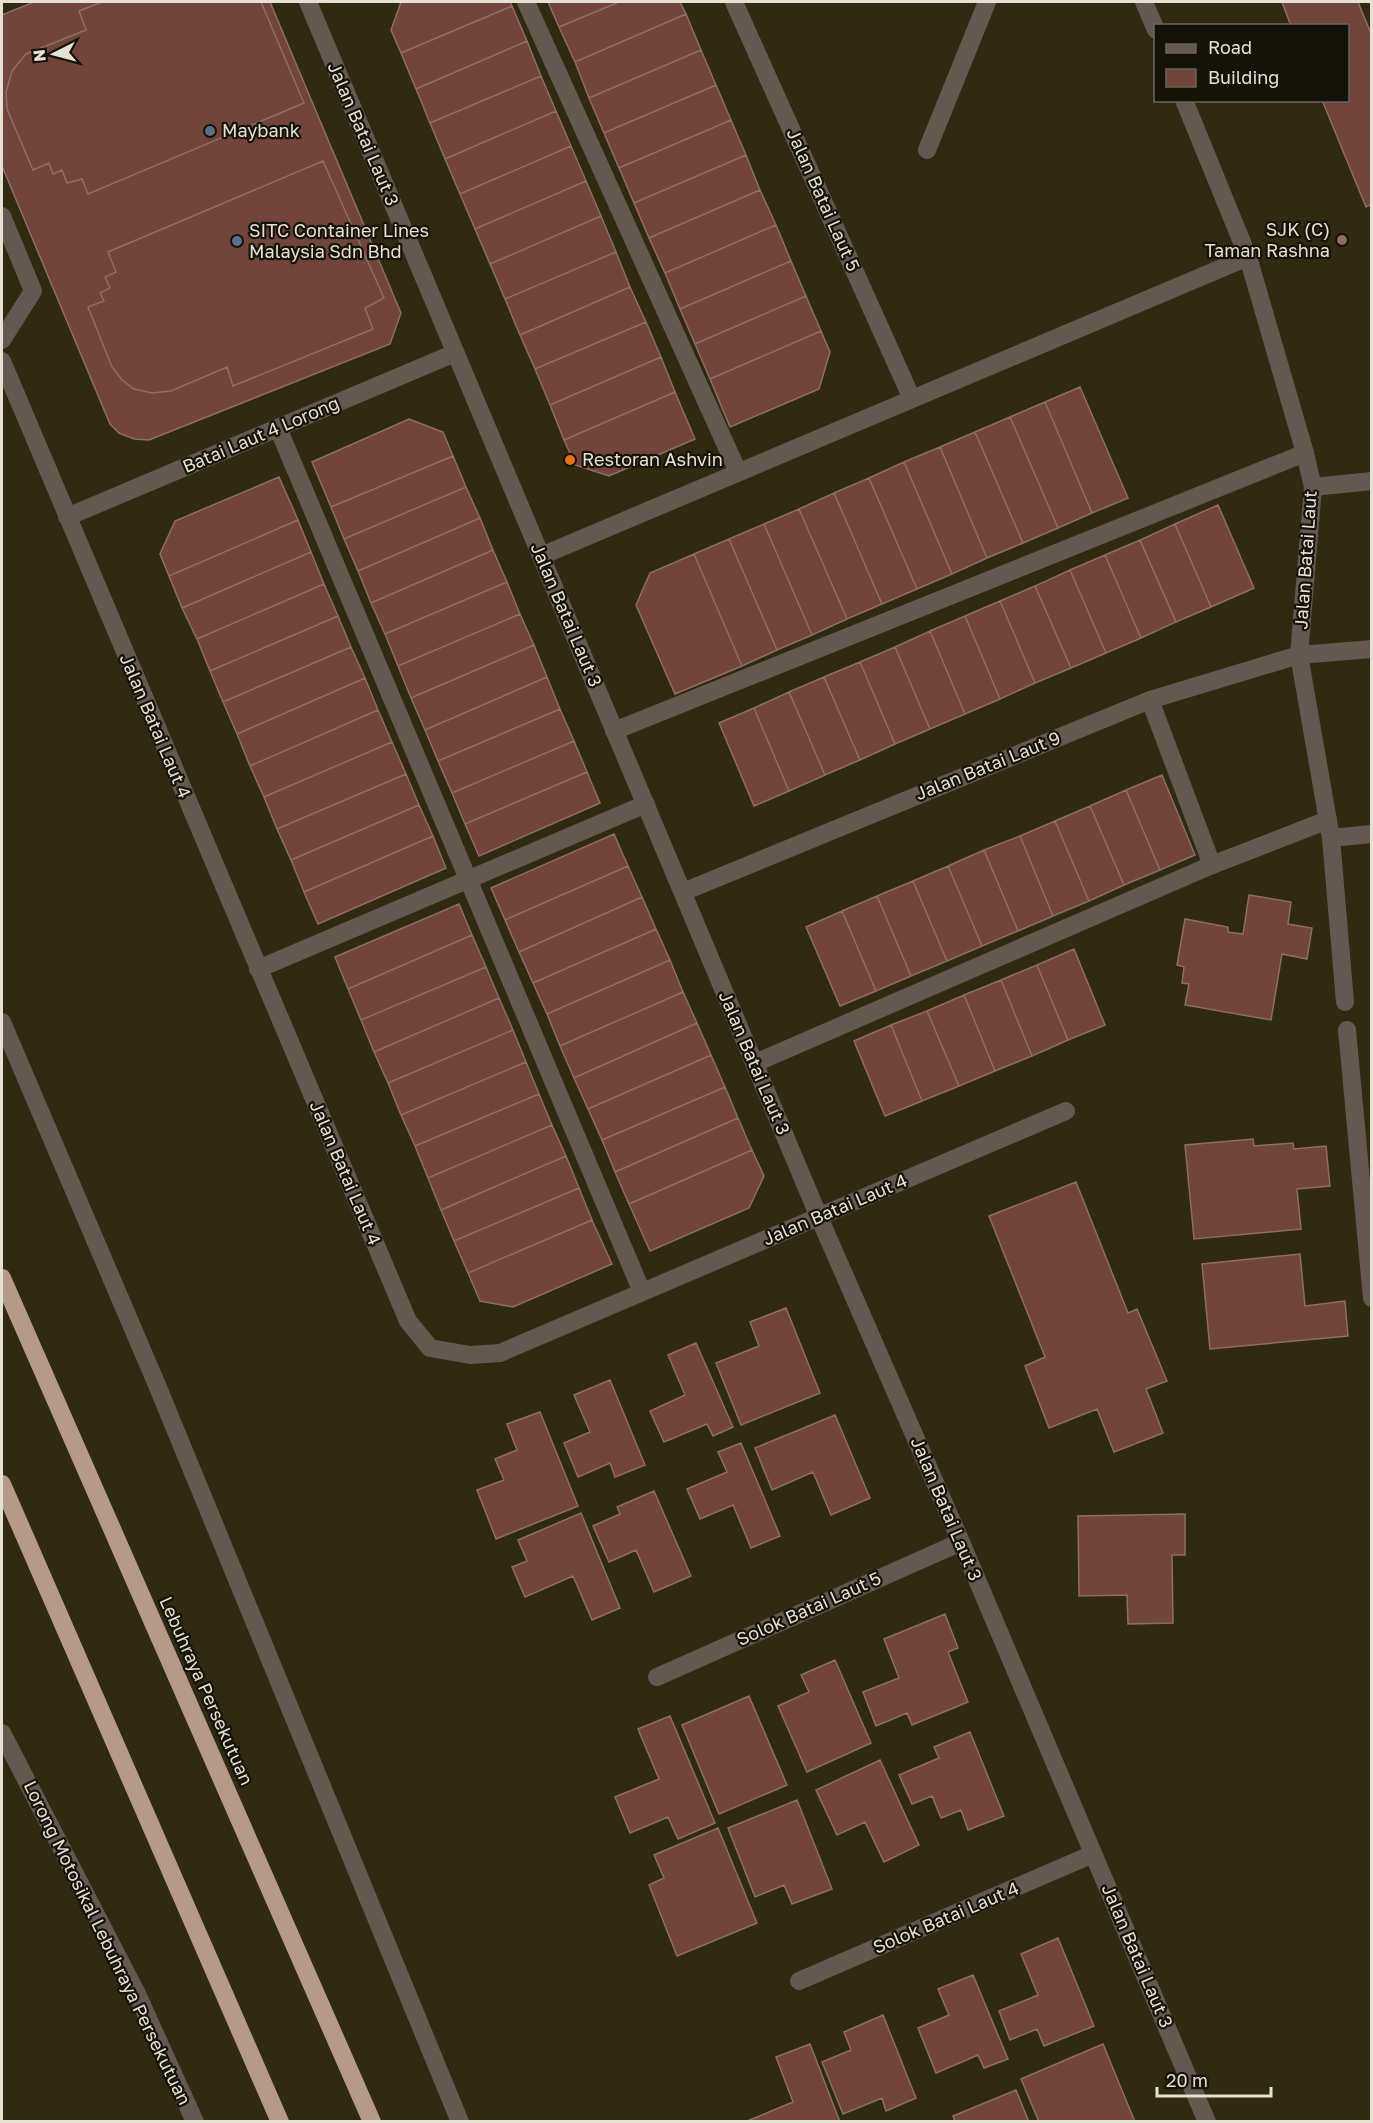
<svg xmlns="http://www.w3.org/2000/svg" width="1373" height="2123" viewBox="0 0 1373 2123" font-family="'Golos Text',sans-serif">
  <style>
    .building { fill: #72453a; stroke: #8d6e66; stroke-width: 1.5 }
    .lines { fill: none; stroke-linecap: round; stroke-linejoin: round }
    .lane { stroke: #645951; stroke-width: 18 }
    .street { stroke: #645951; stroke-width: 18 }
    .highway { stroke: #b49a87; stroke-width: 18 }
    .service-dot { fill: #5c6f8a; stroke: #151208; stroke-width: 2 }
    .education-dot { fill: #8d6e63; stroke: #151208; stroke-width: 2 }
    .food-dot { fill: #e8710a; stroke: #151208; stroke-width: 2 }
    .labels { text-anchor: middle; stroke-width: 4.5; stroke-linejoin: round; paint-order: stroke }
    .poi-label { font-size: 18px; fill: #e6e2d3; stroke: #151208; text-anchor: start }
    .street-label { font-size: 18px; fill: #e6e2d3; stroke: #151208 }
  </style>
  <rect width="100%" height="100%" fill="#302a10"/>
  <path class="building" d="M34,2H270L401,313L390,344L149,440L134,439L119,433L110,424L2,166V15Z
    M102,2H261L304,103L88,194L82,179L67,183L62,170L53,174L49,163L33,170L7,109L6,92L12,71L26,54L86,30L79,11Z
    M401,2H510L512,6L401,53L391,30Z
    M548,2H619L559,27Z
    M619,2H680L686,14L575,62L559,27Z
    M1282,2H1358L1372,36V204L1366,207L1322,100H1348V26H1291Z
    M512,6L527,41L416,89L401,53Z
    M686,14L701,50L589,98L575,62Z
    M527,41L541,76L430,123L416,89Z
    M701,50L716,85L604,133L589,98Z
    M541,76L556,111L445,159L430,123Z
    M716,85L731,120L619,168L604,133Z
    M556,111L571,146L460,194L445,159Z
    M731,120L746,155L634,203L619,168Z
    M571,146L586,181L475,229L460,194Z
    M746,155L760,190L649,238L634,203Z
    M323,161L384,298L365,308L373,329L233,386L227,367L171,391L152,393L134,389L122,380L112,367L88,307L104,301L100,293L110,288L105,277L116,272L108,252Z
    M586,181L601,216L490,264L475,229Z
    M760,190L776,225L665,273L649,238Z
    M601,216L616,252L505,299L490,264Z
    M776,225L791,261L680,309L665,273Z
    M616,252L630,287L520,335L505,299Z
    M791,261L806,296L695,344L680,309Z
    M630,287L646,322L535,369L520,335Z
    M806,296L821,331L710,379L695,344Z
    M646,322L661,357L550,405L535,369Z
    M821,331L830,352L819,389L730,427L710,379Z
    M661,357L675,392L564,440L550,405Z
    M1080,387L1128,498L1092,513L1045,402Z
    M675,392L695,439L609,476L575,465L564,440Z
    M1045,402L1092,513L1058,528L1010,417Z
    M1010,417L1058,528L1023,543L975,432Z
    M409,419L443,432L453,456L331,507L312,462Z
    M975,432L1023,543L987,558L940,447Z
    M940,447L987,558L952,574L904,462Z
    M453,456L466,487L344,539L331,507Z
    M904,462L952,574L917,589L869,478Z
    M279,477L298,520L169,576L160,554L175,521Z
    M869,478L917,589L882,604L834,493Z
    M466,487L480,518L358,571L344,539Z
    M834,493L882,604L847,619L799,509Z
    M1218,505L1254,588L1211,607L1175,524Z
    M799,509L847,619L812,635L764,524Z
    M480,518L493,550L371,603L358,571Z
    M298,520L311,552L182,608L169,576Z
    M764,524L812,635L777,650L729,539Z
    M1175,524L1211,607L1176,622L1140,540Z
    M729,539L777,650L742,666L694,554Z
    M1140,540L1176,622L1141,638L1105,555Z
    M493,550L507,582L385,634L371,603Z
    M311,552L324,584L197,639L182,608Z
    M694,554L742,666L675,694L636,605L650,573Z
    M1105,555L1141,638L1106,653L1070,570Z
    M1070,570L1106,653L1071,668L1035,586Z
    M507,582L520,614L398,666L385,634Z
    M324,584L338,616L210,671L197,639Z
    M1035,586L1071,668L1035,683L1000,601Z
    M1000,601L1035,683L1000,699L965,616Z
    M520,614L534,645L411,698L398,666Z
    M338,616L351,647L223,702L210,671Z
    M965,616L1000,699L965,714L930,631Z
    M930,631L965,714L930,729L895,647Z
    M534,645L547,677L425,730L411,698Z
    M351,647L365,678L237,734L223,702Z
    M895,647L930,729L895,744L860,662Z
    M860,662L895,744L860,760L824,677Z
    M547,677L560,709L438,761L425,730Z
    M824,677L860,760L825,775L789,692Z
    M365,678L378,710L250,766L237,734Z
    M789,692L825,775L789,791L754,708Z
    M754,708L789,791L754,806L719,723Z
    M560,709L574,741L452,793L438,761Z
    M378,710L392,742L264,797L250,766Z
    M574,741L587,772L465,824L452,793Z
    M392,742L406,774L277,829L264,797Z
    M587,772L600,803L479,856L465,824Z
    M406,774L419,805L291,860L277,829Z
    M1162,775L1195,855L1160,870L1126,790Z
    M1126,790L1160,870L1124,885L1090,806Z
    M419,805L433,836L304,892L291,860Z
    M1090,806L1124,885L1089,901L1055,821Z
    M1055,821L1089,901L1053,916L1020,836Z
    M614,834L628,866L505,920L491,888Z
    M433,836L446,868L318,924L304,892Z
    M1020,836L1053,916L1018,931L984,850Z
    M984,850L1018,931L982,946L948,866Z
    M628,866L642,897L519,952L505,920Z
    M948,866L982,946L947,961L913,881Z
    M913,881L947,961L911,976L877,896Z
    M1249,895L1291,902L1288,924L1312,928L1307,959L1282,954L1271,1020L1185,1005L1189,984L1182,983L1184,967L1177,965L1185,919L1228,927V932L1243,934Z
    M877,896L911,976L876,991L842,911Z
    M642,897L656,929L533,983L519,952Z
    M459,904L472,935L348,989L335,957Z
    M842,911L876,991L840,1006L806,927Z
    M656,929L670,960L547,1014L533,983Z
    M472,935L486,967L361,1020L348,989Z
    M1074,949L1105,1025L1068,1040L1037,965Z
    M670,960L683,992L560,1046L547,1014Z
    M1037,965L1068,1040L1032,1056L1001,980Z
    M486,967L499,998L374,1052L361,1020Z
    M1001,980L1032,1056L995,1071L964,995Z
    M683,992L697,1023L574,1078L560,1046Z
    M964,995L995,1071L959,1086L927,1011Z
    M499,998L513,1030L388,1083L374,1052Z
    M927,1011L959,1086L922,1101L891,1025Z
    M697,1023L711,1055L588,1109L574,1078Z
    M891,1025L922,1101L885,1116L854,1041Z
    M513,1030L526,1062L401,1115L388,1083Z
    M711,1055L725,1087L602,1140L588,1109Z
    M526,1062L539,1094L415,1146L401,1115Z
    M725,1087L738,1118L615,1172L602,1140Z
    M539,1094L552,1125L428,1178L415,1146Z
    M738,1118L752,1150L629,1204L615,1172Z
    M552,1125L566,1156L441,1210L428,1178Z
    M1253,1139L1254,1146L1293,1143L1294,1149L1326,1146L1330,1186L1297,1189L1301,1229L1194,1239L1185,1145Z
    M752,1150L764,1176L749,1208L650,1251L629,1204Z
    M566,1156L579,1188L454,1241L441,1210Z
    M1076,1182L1128,1313L1137,1309L1167,1381L1146,1389L1163,1433L1114,1452L1097,1409L1049,1428L1025,1366L1045,1357L989,1216Z
    M579,1188L592,1220L468,1273L454,1241Z
    M592,1220L612,1264L513,1307L480,1301L468,1273Z
    M1300,1254L1305,1306L1345,1301L1348,1336L1210,1349L1202,1264Z
    M786,1308L820,1393L741,1425L716,1363L759,1346L750,1322Z
    M696,1343L733,1427L713,1436L707,1424L664,1442L650,1411L685,1395L668,1355Z
    M610,1380L645,1465L615,1477L610,1463L578,1477L564,1443L590,1432L574,1395Z
    M540,1412L578,1506L496,1539L477,1490L504,1480L495,1459L517,1450L507,1424Z
    M835,1415L870,1498L831,1515L813,1472L772,1490L755,1448Z
    M741,1443L780,1536L751,1548L733,1505L700,1519L687,1489L727,1472L718,1452Z
    M654,1491L691,1576L654,1592L636,1550L609,1562L593,1526L620,1514L617,1507Z
    M581,1513L620,1608L592,1620L573,1576L525,1597L512,1567L527,1561L518,1540Z
    M1185,1514V1555H1172L1173,1623L1128,1624L1127,1595L1079,1596L1078,1516Z
    M945,1614L958,1648L948,1652L968,1702L912,1725L907,1713L876,1726L863,1692L899,1678L884,1639Z
    M835,1660L871,1743L807,1772L778,1706L809,1692L801,1675Z
    M749,1696L787,1785L719,1814L682,1725Z
    M670,1716L715,1823L678,1839L668,1817L630,1833L615,1797L659,1779L638,1729Z
    M970,1732L1004,1816L968,1830L961,1810L941,1818L932,1796L912,1804L899,1775L939,1758L934,1747Z
    M880,1760L919,1845L884,1862L865,1822L837,1835L816,1790Z
    M797,1800L832,1889L792,1904L784,1885L755,1897L728,1828Z
    M718,1828L757,1923L677,1956L649,1885L664,1878L654,1855Z
    M1058,1938L1094,2026L1044,2046L1037,2029L1010,2040L999,2011L1038,1995L1021,1954Z
    M973,1975L1008,2059L984,2068L978,2055L936,2073L918,2028L949,2015L938,1989Z
    M883,2015L916,2098L886,2111L882,2098L843,2114L822,2062L851,2050L844,2032Z
    M810,2044L840,2122H745L793,2102L776,2057Z
    M1103,2044L1135,2122H1039L1021,2079Z
    M1016,2090L1029,2122H955L953,2116Z"/>
  <g class="lines">
    <path class="lane" d="M526,2L738,472
      M927,150L987,2
      M2,216L33,291L2,340
      M278,428L642,1292
      M1299,655L1372,649
      M614,731L1305,453
      M258,969L646,804
      M2,1022L157,1385L460,2122
      M755,1063L1212,865L1328,820
      M2,1733L137,1994L195,2122"/>
    <path class="street" d="M308,2L819,1217L961,1542L1207,2122
      M734,2L912,399
      M1144,2L1156,30
      M1184,100L1248,257L1305,453L1313,487L1299,655L1331,838L1345,1002
      M2,361L408,1321L430,1348L470,1355L500,1353L1066,1111
      M1313,487L1372,481
      M67,517L455,353
      M541,556L1248,257
      M1150,700L1212,865
      M1331,838L1372,834
      M683,892L1150,700L1299,655
      M1347,1030L1372,1298
      M657,1677L961,1542
      M799,1981L1093,1854"/>
    <path class="highway" d="M2,1278L372,2122
      M2,1484L280,2122"/>
  </g>
  <g class="service-dot">
    <circle cx="210" cy="131" r="6"/>
    <circle cx="237" cy="241" r="6"/>
  </g>
  <circle class="education-dot" cx="1342" cy="240" r="6"/>
  <circle class="food-dot" cx="570" cy="460" r="6"/>
  <g class="labels">
    <g class="poi-label">
      <text x="222" y="137">Maybank</text>
      <text x="1330" y="236" text-anchor="end">SJK (C)<tspan x="1330" dy="21">Taman Rashna</tspan></text>
      <text x="249" y="237">SITC Container Lines<tspan x="249" dy="21">Malaysia Sdn Bhd</tspan></text>
      <text x="582" y="466">Restoran Ashvin</text>
    </g>
    <g class="street-label">
      <text transform="translate(363 134) rotate(67)" y="6">Jalan Batai Laut 3</text>
      <text transform="translate(823 200) rotate(66)" y="6">Jalan Batai Laut 5</text>
      <text transform="translate(261 435) rotate(-23)" y="6">Batai Laut 4 Lorong</text>
      <text transform="translate(1306 560) rotate(-86)" y="6">Jalan Batai Laut</text>
      <text transform="translate(566 615) rotate(67)" y="6">Jalan Batai Laut 3</text>
      <text transform="translate(155 726) rotate(67)" y="6">Jalan Batai Laut 4</text>
      <text transform="translate(988 766) rotate(-22)" y="6">Jalan Batai Laut 9</text>
      <text transform="translate(754 1063) rotate(67)" y="6">Jalan Batai Laut 3</text>
      <text transform="translate(345 1173) rotate(67)" y="6">Jalan Batai Laut 4</text>
      <text transform="translate(835 1210) rotate(-23)" y="6">Jalan Batai Laut 4</text>
      <text transform="translate(946 1509) rotate(67)" y="6">Jalan Batai Laut 3</text>
      <text transform="translate(809 1609) rotate(-24)" y="6">Solok Batai Laut 5</text>
      <text transform="translate(206 1691) rotate(66)" y="6">Lebuhraya Persekutuan</text>
      <text transform="translate(946 1918) rotate(-23)" y="6">Solok Batai Laut 4</text>
      <text transform="translate(107 1943) rotate(64)" y="6">Lorong Motosikal Lebuhraya Persekutuan</text>
      <text transform="translate(1137 1956) rotate(67)" y="6">Jalan Batai Laut 3</text>
    </g>
  </g>
  <rect width="1373" height="2123" fill="none" stroke="#e6e2d3" stroke-width="6"/>
  <rect x="1154" y="24" width="195" height="78" fill="#151208" stroke="#696559" stroke-width="1.5"/>
  <rect x="1166" y="44" width="30" height="9" fill="#645951" stroke="#696559" stroke-width="1.5"/>
  <text x="1208" y="54" font-size="18" fill="#e6e2d3">Road</text>
  <rect x="1166" y="69" width="30" height="18" fill="#72453a" stroke="#696559" stroke-width="1.5"/>
  <text x="1208" y="84" font-size="18" fill="#e6e2d3">Building</text>
  <g transform="translate(54 54) rotate(264)" stroke="#151208" stroke-width="4.5" paint-order="stroke">
  <path d="M0-4.5L10 22L0 15L-10 22Z" fill="#e6e2d3"/>
  <text y="-9" font-size="16" font-weight="bold" text-anchor="middle" fill="#e6e2d3">N</text>
  </g>
  <path d="M1157 2087v9h114v-9" fill="none" stroke="#e6e2d3" stroke-width="3"/>
  <text x="1166" y="2087" font-size="18" fill="#e6e2d3" stroke="#151208" stroke-width="4.5" paint-order="stroke">20 m</text>
</svg>
